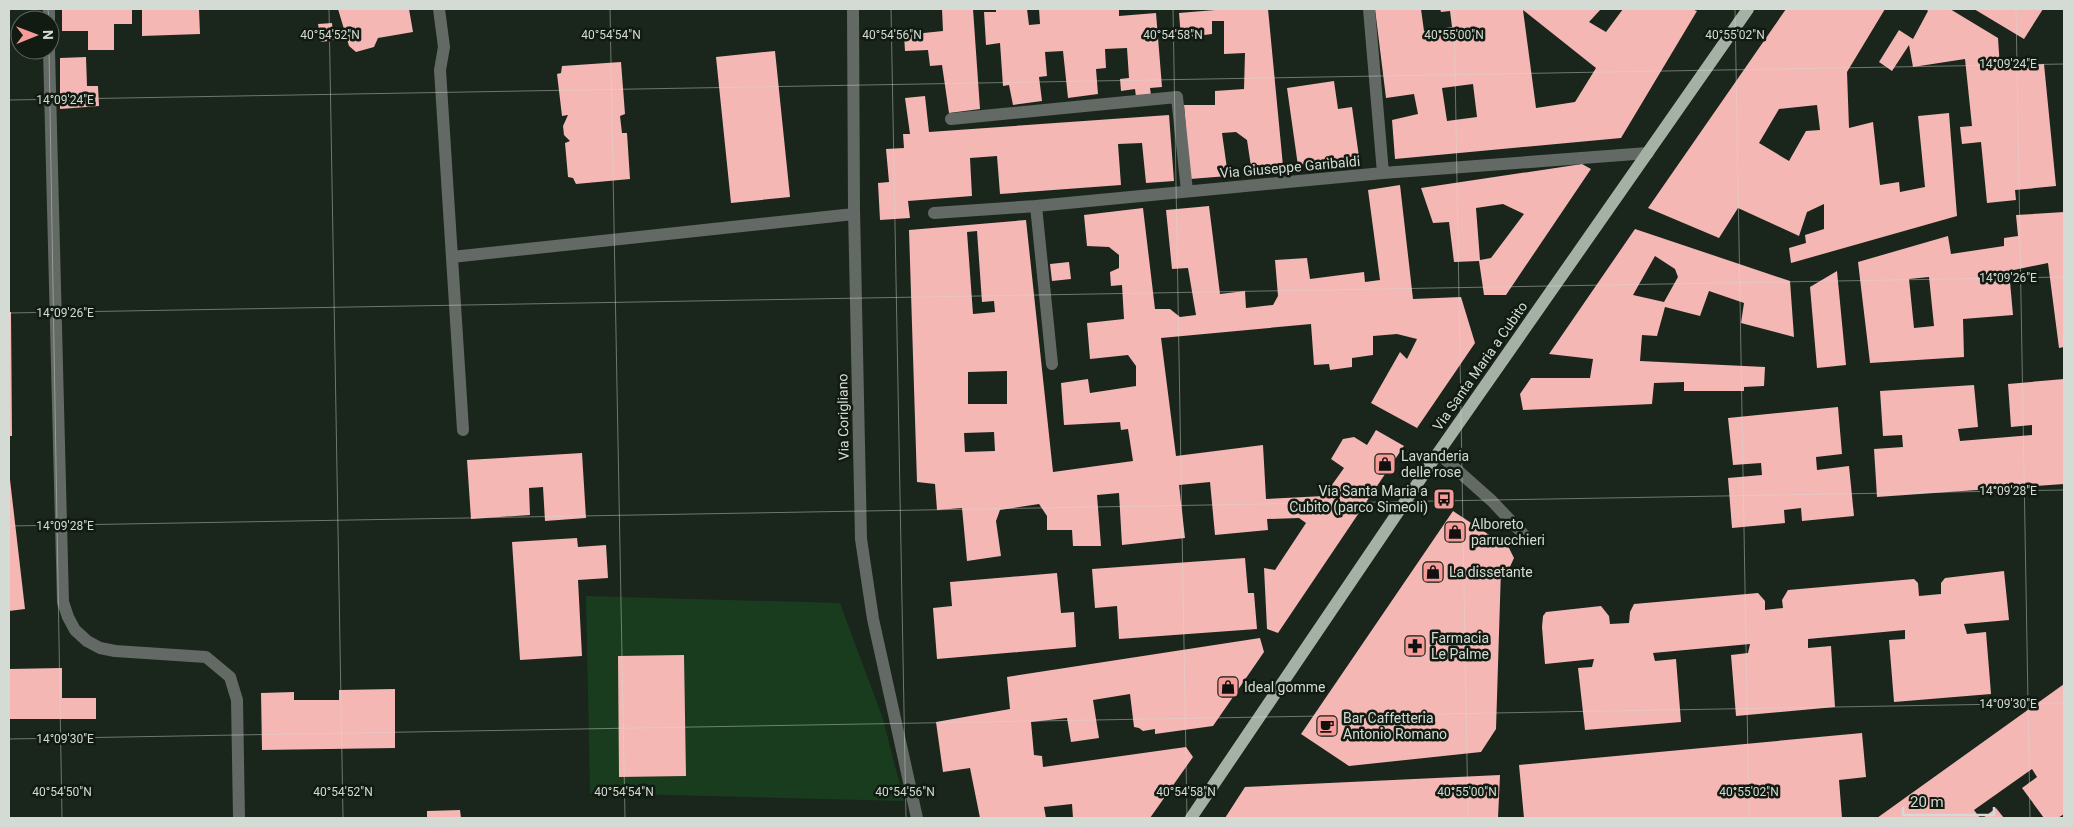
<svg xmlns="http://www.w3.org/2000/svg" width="2073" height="827" viewBox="0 0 2073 827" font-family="Roboto,sans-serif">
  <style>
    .green { fill: #183c1d }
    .building { fill: #f4b7b4; fill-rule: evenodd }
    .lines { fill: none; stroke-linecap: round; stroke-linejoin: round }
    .minor { stroke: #636964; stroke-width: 12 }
    .major { stroke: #a6b1a6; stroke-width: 12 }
    .ticks { fill: none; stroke: #d4dbd4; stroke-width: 1; stroke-opacity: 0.45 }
    .labels { text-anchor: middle; stroke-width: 5; stroke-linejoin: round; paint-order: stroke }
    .street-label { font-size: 14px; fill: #d4dbd4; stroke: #111b12 }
    .poi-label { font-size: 14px; fill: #d4dbd4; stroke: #111b12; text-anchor: start }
    .ticks-label { font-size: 12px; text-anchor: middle; fill: #d4dbd4; stroke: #111b12; stroke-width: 5; stroke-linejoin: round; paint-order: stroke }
  </style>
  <rect width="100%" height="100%" fill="#1a251b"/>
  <path class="green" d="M586,596L840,603L883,719L904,801L590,793Z"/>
  <path class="building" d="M62,9H132V24H114V50H88V31H62Z
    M142,9H199L200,34L142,36Z
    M338,9H409L413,32L378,38L374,47L356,52L349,46Z
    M942,9H973L980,109L949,113L942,65L930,66L928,50L905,51L904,35L943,31Z
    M996,9H1027L1029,25L1040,24L1039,9H1119V16L1156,13L1162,87L1150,88L1151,95L1136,97L1135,89L1121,91L1120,79L1129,78L1127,48L1105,49L1106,68L1096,69L1098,94L1068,98L1063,51L1045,52L1047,76L1039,77L1042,101L1013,105L1009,85L1003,86L1000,43L986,45L984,12H996Z
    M1227,9H1268L1283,166L1252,173L1247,140L1236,132L1222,133L1228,176L1190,179L1184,105H1215V91L1244,89L1245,53L1224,54V21H1212V34L1181,38L1179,13Z
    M1375,9H1421L1424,31L1452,27L1450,11L1441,12L1440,9H1601L1589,22L1606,32L1623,9H1691L1697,11L1621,138L1395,159L1392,120L1418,114L1414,94L1386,98ZM1523,10L1596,68L1575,102L1536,108ZM1473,84L1477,117L1447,121L1442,88Z
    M1786,9H1885L1847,72L1849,128L1873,122L1880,185L1899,182L1900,192L1925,187L1918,116L1949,113L1957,216L1791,263L1789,248L1806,243L1805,235L1824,229V204L1807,212L1799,236L1738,208L1719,238L1648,208ZM1817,105L1820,130L1806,131L1789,161L1759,143L1779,109Z
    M1926,9H1950L1998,38L2000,68L2044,64L2056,186L2015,190L2016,200L1987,203L1981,142L1962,144L1960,127L1972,126L1965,59L1913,67L1909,45L1892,71L1879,62L1899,30L1913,39L1928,11Z
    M1974,9H2043L2024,39Z
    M332,23L334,40L321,42L318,24Z
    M775,51L790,197L731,203L716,57Z
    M86,57L87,86H98L99,106L60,109V58Z
    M621,62L625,114L620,116L622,133H627L630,179L576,184L573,178L568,177L565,143L570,141L564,135L563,126L568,115L562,116L557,74L561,73L562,66Z
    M1334,81L1338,109L1352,107L1359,157L1298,166L1287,88Z
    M925,96L929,132L1169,115L1174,181L1146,183L1142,143L1118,144L1121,185L1000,194L997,156L970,158L972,196L908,201L910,218L880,220L878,183L889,182L886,149L904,148L903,134H910L905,98Z
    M1582,164L1591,169L1506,295H1484L1479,261L1454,262L1449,222L1433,223L1421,188ZM1503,204L1524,214L1491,258L1480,260L1476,208Z
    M1400,185L1413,299L1461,297L1475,343L1417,428L1371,403L1400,352L1407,359L1417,339L1397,334L1373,336V355L1352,358V367L1330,370L1329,364L1314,365L1311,324L1161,338L1176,456L1263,445L1266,499L1324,496L1344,468L1331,459L1343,439L1354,437L1367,445L1376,430L1404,446L1278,633L1267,629L1264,568L1275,570L1306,523L1299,518L1267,519L1268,530L1215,535L1210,482L1179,485L1185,538L1122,545L1119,493L1097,495L1101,546H1073L1072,530H1047V516L1039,504L1000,510L996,521L1001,556L967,561L962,508L937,510L935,484L917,482L909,230L1026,220L1053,472L1133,461L1128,429L1121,430L1120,422L1064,425L1061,383L1088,379L1090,393L1136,386V366L1128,355L1090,359L1087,323L1124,319L1122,285L1111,286L1110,272L1119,268V255L1109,247L1087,246L1084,215L1143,208L1155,309H1170L1180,317L1196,315L1188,268L1172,269L1166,210L1209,206L1220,294L1245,291L1246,308L1273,305L1278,296L1275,260L1307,258L1310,279L1364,272L1365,282L1380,280L1368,190ZM977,231L982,302L994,301L995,312L973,314L967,232ZM1007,371V404H968V372ZM994,432L995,451L965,452L964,433Z
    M2064,212V347L2059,348L2048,263L2009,271L2013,315L1963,319L1964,357L1870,363L1858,262L1948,236L1951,254L2004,246V238L2018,236L2016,215ZM1929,277L1934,326L1914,328L1909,279Z
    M1635,229L1790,281L1794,337L1741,323L1744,303L1709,291L1700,316L1665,307L1657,336L1642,335L1640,361L1765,367L1764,386L1744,387V391H1684V382L1654,383L1652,404L1523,410L1520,394L1531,378H1590L1593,359L1549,354ZM1655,256L1675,269L1678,277L1664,302L1633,295Z
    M1069,262L1071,279L1052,281L1050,264Z
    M1837,271L1846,365L1817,368L1810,287Z
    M9,312H11L12,436H9Z
    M2064,379V484L1877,497L1874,449L1903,447L1902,435L1883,436L1880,391L1974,385L1978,427L1958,429L1960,441L2032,435V425L2011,427L2008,384Z
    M1838,407L1842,454L1816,457L1817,470L1849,466L1854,516L1802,521L1801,508L1784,510L1785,523L1732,528L1728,478L1762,475L1761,463L1733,465L1728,418Z
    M582,453L586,518L545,521L543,487L529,488L530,515L471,519L467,460Z
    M9,471L25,609L9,611Z
    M1453,511L1509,548L1514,558L1508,571L1501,569L1496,729L1481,752L1349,766L1301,734Z
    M577,538L578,547L606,545L608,578L578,580L582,656L520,660L512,542Z
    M1245,558L1248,593H1254L1257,629L1119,639L1117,606L1095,608L1092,569Z
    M2004,571L2009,620L1964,624L1967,634L1986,632L1991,694L1894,702L1889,640L1905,639V630L1808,639V648L1831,646L1835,707L1736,716L1731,655L1748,653L1750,644L1653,653L1655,661L1676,659L1681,722L1585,730L1578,668L1592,667L1594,659L1545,664L1542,627L1543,616L1546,612L1601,606L1609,616L1610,624L1629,623L1630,612L1634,604L1758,593L1765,601V610L1783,608L1782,600L1788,590L1914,579L1918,583L1919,596L1941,594V583L1945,578Z
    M1057,573L1061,613L1074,612L1076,647L937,659L933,608L952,606L950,582Z
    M1260,638L1264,652L1213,726L1155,734V729L1143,731L1139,728L1134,727L1130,694L1093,700L1099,738L1071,742L1067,718L1031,722L1034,755L1042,756L1043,767L1186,747L1193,757L1150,818H1073L1072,804L1044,807L1046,818H980L970,768L943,772L936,722L1010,709L1007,677Z
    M684,655L686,776L619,777L618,656Z
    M62,668V698H96V719H9V669Z
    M2064,684V814L2058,818H2044L2022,788L2037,777L2032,769L1974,810L1980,818H1877Z
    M395,689V748L262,750L261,693L294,692V700H339V690Z
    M1862,733L1866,777L1839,780L1842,818H1524L1519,765Z
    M1500,775L1498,818H1225L1245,787Z
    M1996,808L2004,818H1983Z
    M460,810L461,818H427V811Z"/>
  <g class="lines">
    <path class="minor" d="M49,9V20
      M439,9L444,47L440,70L463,430
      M853,9L854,209L861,539L873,619L917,818
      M1369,9L1383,173
      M49,50L63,602L68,617L75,630L87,641L100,648L115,651L206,657L230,677L237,700L239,818
      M951,119L1177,97L1187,191
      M1036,206L1052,364
      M934,213L1036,206L1383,173L1648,153
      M452,257L854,214
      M1438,453L1492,501L1525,536"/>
    <path class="major" d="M1191,818L1438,453L1748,9"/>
  </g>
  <path class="ticks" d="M48,9L49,20M329,9L343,818M610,9L625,818M891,9L906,818M1173,9L1187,818M1454,9L1468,818M1735,9L1749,818M2016,9L2030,818M49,50L62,818M9,100L2064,64M9,313L2064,277M9,526L2064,490M9,739L2064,703"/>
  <defs>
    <g id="shop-square" transform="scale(1.125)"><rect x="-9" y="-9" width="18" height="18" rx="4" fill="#f59b98" stroke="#111b12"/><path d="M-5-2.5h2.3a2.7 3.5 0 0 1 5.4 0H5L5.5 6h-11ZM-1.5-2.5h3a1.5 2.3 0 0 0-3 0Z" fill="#111"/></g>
    <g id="bus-square" transform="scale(1.125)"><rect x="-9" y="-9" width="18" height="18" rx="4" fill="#f59b98" stroke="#111b12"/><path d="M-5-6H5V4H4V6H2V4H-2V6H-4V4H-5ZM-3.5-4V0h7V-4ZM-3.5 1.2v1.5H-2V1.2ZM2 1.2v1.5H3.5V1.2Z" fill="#111"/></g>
    <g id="pharmacy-square" transform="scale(1.125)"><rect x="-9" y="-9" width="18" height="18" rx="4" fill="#f59b98" stroke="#111b12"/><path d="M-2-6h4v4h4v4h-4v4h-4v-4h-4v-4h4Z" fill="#111"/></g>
    <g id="cafe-square" transform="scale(1.125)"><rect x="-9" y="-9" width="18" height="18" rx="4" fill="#f59b98" stroke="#111b12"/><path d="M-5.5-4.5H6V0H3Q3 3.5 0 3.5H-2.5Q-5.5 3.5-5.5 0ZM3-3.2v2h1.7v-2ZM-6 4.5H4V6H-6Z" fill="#111"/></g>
  </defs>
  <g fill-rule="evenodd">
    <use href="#shop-square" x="1385" y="464"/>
    <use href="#bus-square" x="1444" y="499"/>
    <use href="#shop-square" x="1455" y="532"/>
    <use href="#shop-square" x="1433" y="572"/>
    <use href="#pharmacy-square" x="1415" y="646"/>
    <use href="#shop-square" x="1228" y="687"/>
    <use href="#cafe-square" x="1327" y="726"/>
  </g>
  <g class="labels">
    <g class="street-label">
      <text transform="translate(1290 167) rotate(-5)" y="5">Via Giuseppe Garibaldi</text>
      <text transform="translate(1480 366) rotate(-55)" y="5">Via Santa Maria a Cubito</text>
      <text transform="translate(843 417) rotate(-91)" y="5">Via Corigliano</text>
    </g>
    <g class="poi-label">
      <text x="1401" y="461">Lavanderia<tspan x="1401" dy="16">delle rose</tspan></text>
      <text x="1428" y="496" text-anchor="end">Via Santa Maria a<tspan x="1428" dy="16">Cubito (parco Simeoli)</tspan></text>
      <text x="1471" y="529">Alboreto<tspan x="1471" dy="16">parrucchieri</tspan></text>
      <text x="1449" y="577">La dissetante</text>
      <text x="1431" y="643">Farmacia<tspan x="1431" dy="16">Le Palme</tspan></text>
      <text x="1244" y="692">Ideal gomme</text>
      <text x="1343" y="723">Bar Caffetteria<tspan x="1343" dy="16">Antonio Romano</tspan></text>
    </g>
  </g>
  <g class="ticks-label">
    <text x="330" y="39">40°54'52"N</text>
    <text x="611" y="39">40°54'54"N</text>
    <text x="892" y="39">40°54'56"N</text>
    <text x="1173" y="39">40°54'58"N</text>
    <text x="1454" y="39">40°55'00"N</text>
    <text x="1735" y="39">40°55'02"N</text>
    <text x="2008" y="68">14°09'24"E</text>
    <text x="65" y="104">14°09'24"E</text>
    <text x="2008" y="282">14°09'26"E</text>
    <text x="65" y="317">14°09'26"E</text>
    <text x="2008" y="495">14°09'28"E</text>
    <text x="65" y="530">14°09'28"E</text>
    <text x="2008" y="708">14°09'30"E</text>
    <text x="65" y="743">14°09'30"E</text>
    <text x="62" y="796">40°54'50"N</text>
    <text x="343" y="796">40°54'52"N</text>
    <text x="624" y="796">40°54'54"N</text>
    <text x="905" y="796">40°54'56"N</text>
    <text x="1186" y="796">40°54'58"N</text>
    <text x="1467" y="796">40°55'00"N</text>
    <text x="1749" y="796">40°55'02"N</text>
  </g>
  <rect width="2073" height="827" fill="none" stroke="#d4dbd4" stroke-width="20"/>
  <g transform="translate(35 35) rotate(89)"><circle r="24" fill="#111b12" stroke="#5f6860"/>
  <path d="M0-4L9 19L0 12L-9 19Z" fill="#f59b98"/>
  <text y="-8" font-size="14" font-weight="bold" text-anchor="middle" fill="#d4dbd4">N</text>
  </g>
  <path d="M1903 807v8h91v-8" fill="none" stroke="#d4dbd4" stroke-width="2.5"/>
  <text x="1910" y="807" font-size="15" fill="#d4dbd4" stroke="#111b12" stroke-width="4" paint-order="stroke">20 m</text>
</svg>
